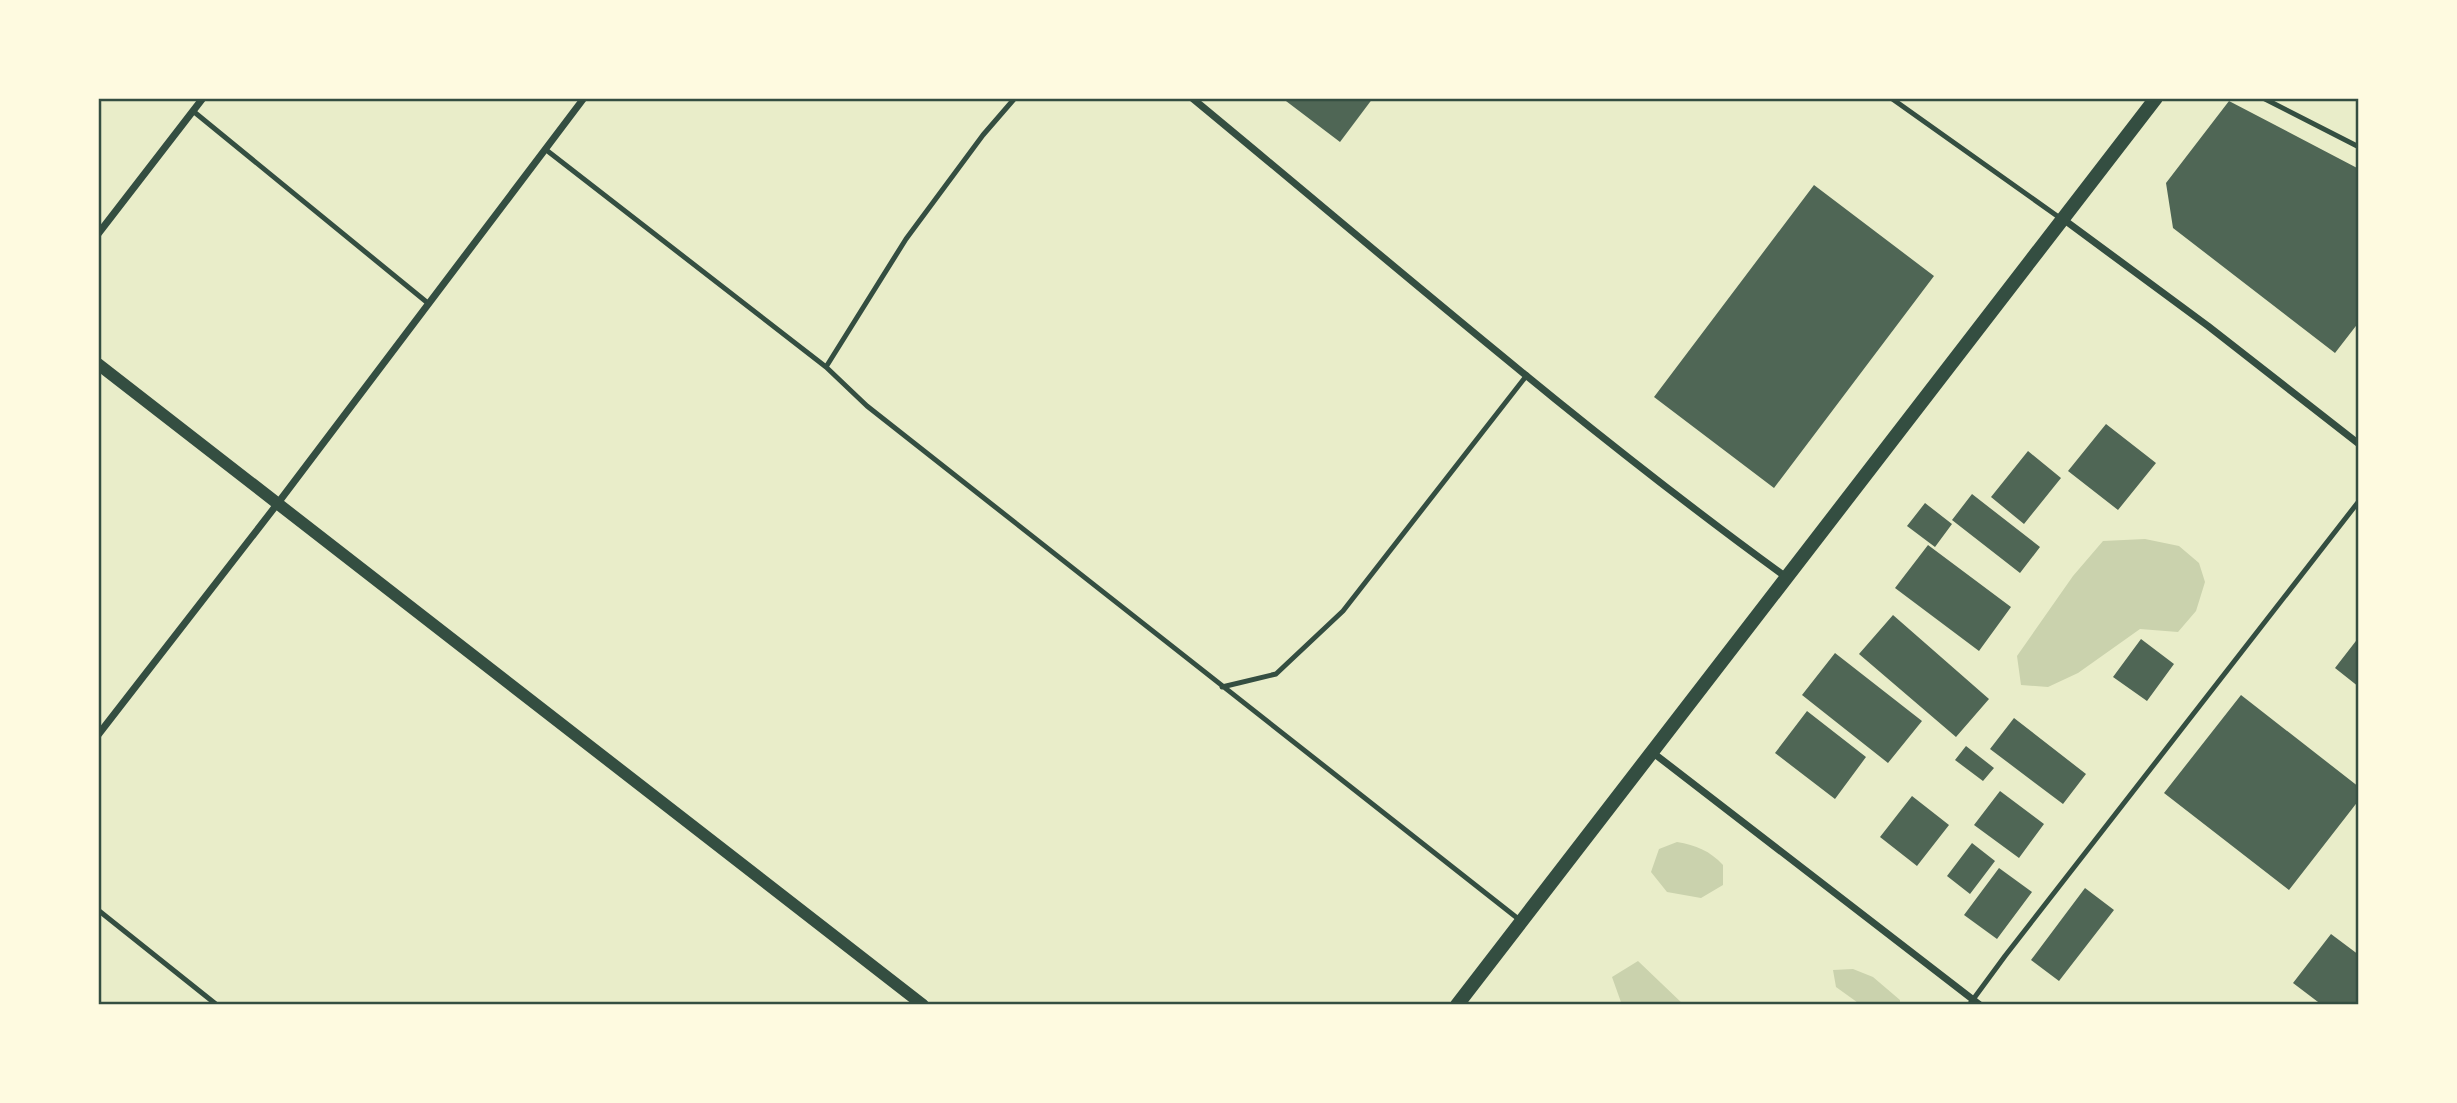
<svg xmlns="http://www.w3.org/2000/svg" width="2457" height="1103" viewBox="0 0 2457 1103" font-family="'Sofia Sans Condensed',sans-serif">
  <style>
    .green { fill: #cad2ad }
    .building { fill: #4f6655 }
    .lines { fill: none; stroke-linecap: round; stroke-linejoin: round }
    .service { stroke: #344e41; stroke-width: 5 }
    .minor { stroke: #344e41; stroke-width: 7 }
    .tertiary { stroke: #344e41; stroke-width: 12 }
    .secondary { stroke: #344e41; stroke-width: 14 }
    .neatline { fill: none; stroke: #344e41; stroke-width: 2.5 }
  </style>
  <rect width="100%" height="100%" fill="#e9edc9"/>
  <path class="green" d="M2145,539L2179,546L2199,563L2205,582L2196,611L2178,632L2140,629L2078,673L2048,687L2021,685L2017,656L2073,576L2103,541Z
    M1677,842C1696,845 1710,851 1723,865V885L1701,898L1667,892L1651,872L1659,849Z
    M1638,961L1684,1005H1622L1612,977Z
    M1853,969L1873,977L1900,1000V1005H1861L1836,987L1833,970Z"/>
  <path class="building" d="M1282,98H1373L1340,142Z
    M2229,101L2359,169V322L2335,353L2173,228L2166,183Z
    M1814,185L1934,276L1774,488L1654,397Z
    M2106,424L2156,463L2118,510L2068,471Z
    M2028,451L2061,478L2024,524L1991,497Z
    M1972,494L2040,547L2020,573L1952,520Z
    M1925,503L1952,524L1935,547L1907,526Z
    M1928,545L2011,607L1979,651L1895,588Z
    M1893,615L1989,699L1956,737L1859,654Z
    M2359,637V687L2335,668Z
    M2141,639L2174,664L2147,701L2113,677Z
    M1835,653L1922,721L1888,763L1802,695Z
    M2241,695L2359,787V800L2289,890L2164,793Z
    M1807,711L1866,757L1835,799L1775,753Z
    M2014,718L2086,774L2063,804L1990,749Z
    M1966,746L1994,768L1983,781L1955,760Z
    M2000,791L2044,824L2019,858L1974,825Z
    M1912,796L1949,825L1917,866L1880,837Z
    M1972,843L1995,861L1970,894L1947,876Z
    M1999,868L2032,892L1997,939L1964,915Z
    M2085,888L2114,910L2059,981L2031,960Z
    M2331,934L2359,955V1005H2322L2293,983Z"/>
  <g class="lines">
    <path class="service" d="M1015,98L983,135L906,239L826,367L867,406L1521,921
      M1891,98L2060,218
      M2263,98L2359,147
      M193,111L429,304
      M545,149L826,367
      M1222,687L1276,674L1343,611L1527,375
      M98,910L217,1005
      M1969,1005L2005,956L2359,501"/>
    <path class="minor" d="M1192,98C1387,259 1582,429 1786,577
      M2063,219L2208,326L2359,444
      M98,234L203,98
      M98,735L278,503L584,98
      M1652,752L1980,1005"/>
    <path class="tertiary" d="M98,364L923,1005"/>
    <path class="secondary" d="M1457,1005L2156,98"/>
  </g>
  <rect width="2457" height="1103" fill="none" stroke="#fefae0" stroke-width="200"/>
  <rect x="100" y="100" width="2257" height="903" class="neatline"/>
</svg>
